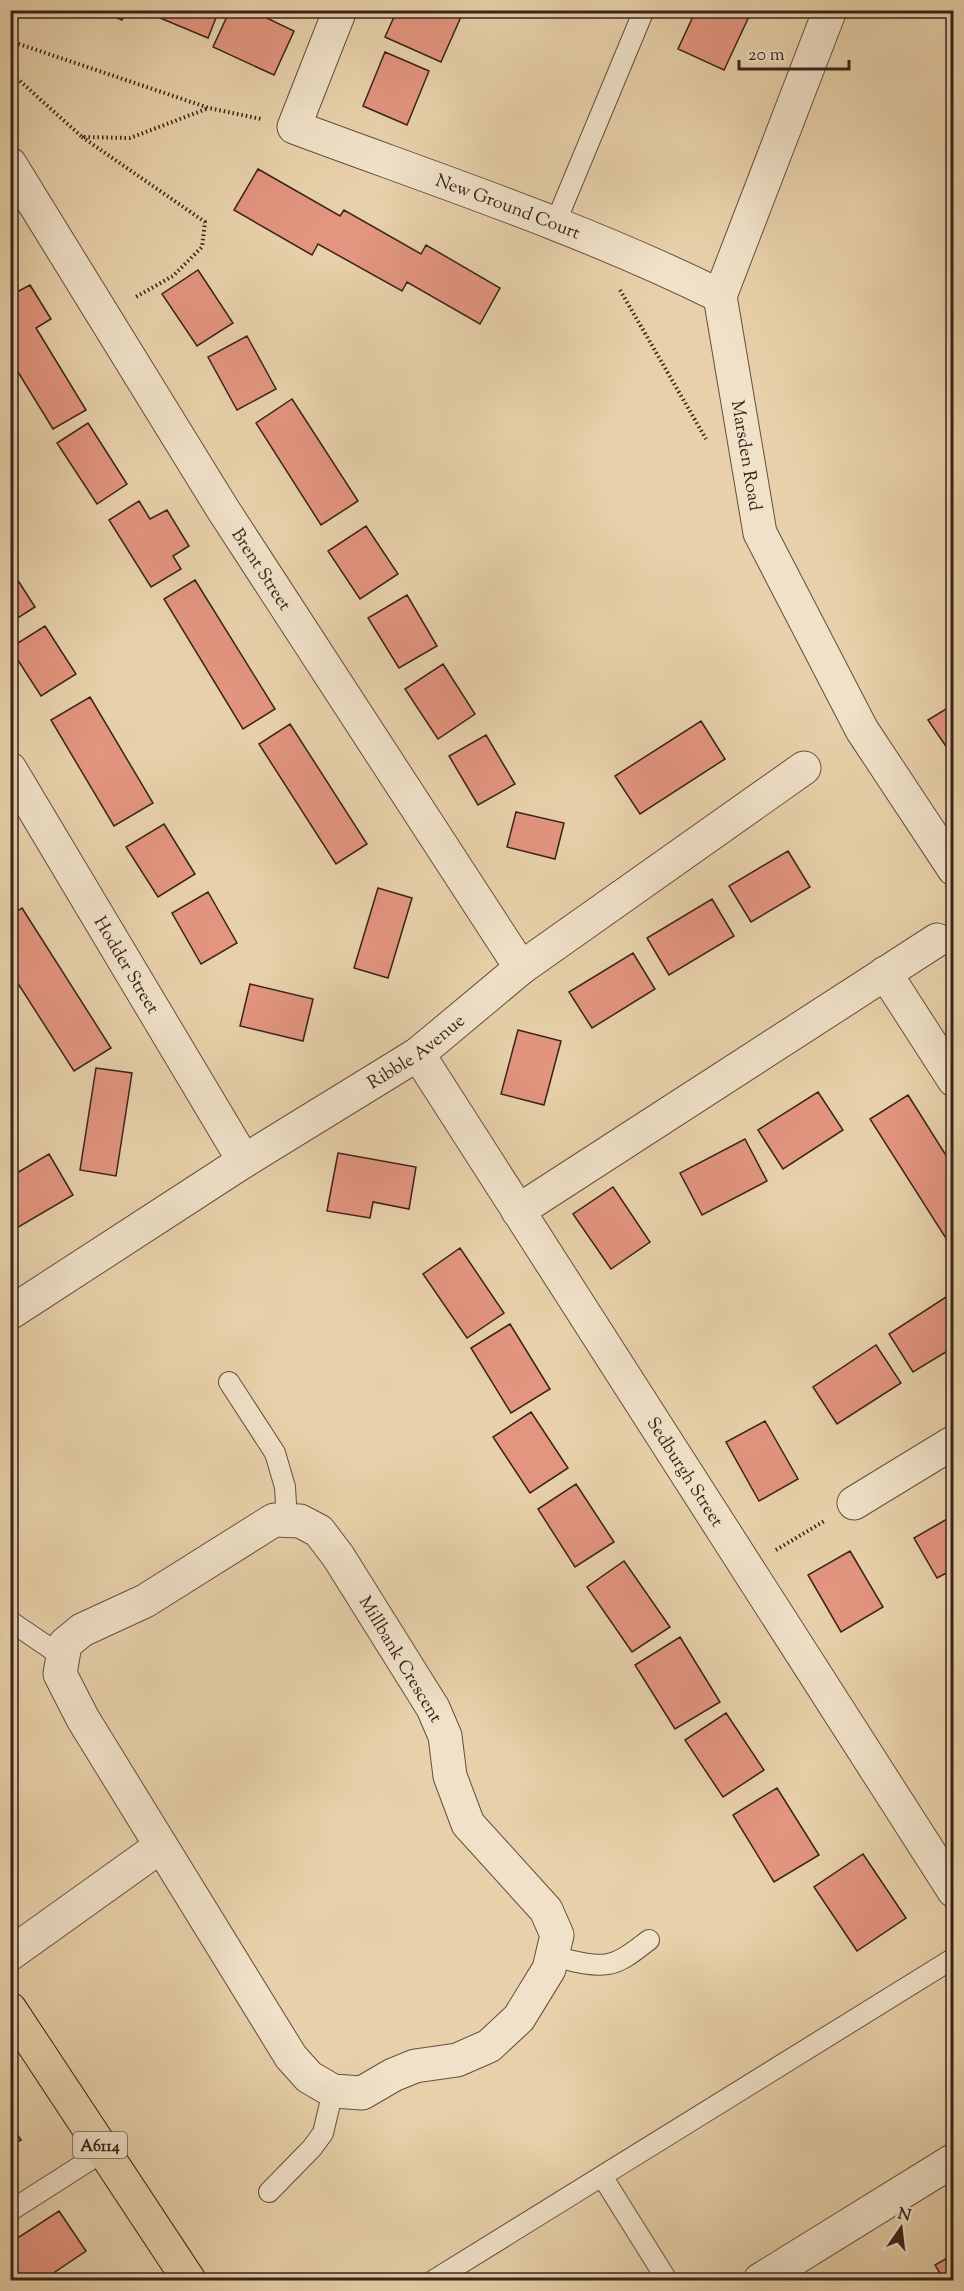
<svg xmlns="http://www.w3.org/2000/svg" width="964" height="2291" viewBox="0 0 964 2291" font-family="'Sorts Mill Goudy',serif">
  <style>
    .building { fill: #e3957f; stroke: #38231b; stroke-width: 1.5 }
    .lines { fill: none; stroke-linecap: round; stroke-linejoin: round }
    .service-casing { stroke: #644e3f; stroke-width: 22 }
    .minor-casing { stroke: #644e3f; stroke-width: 35 }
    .tertiary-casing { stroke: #644e3f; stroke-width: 35 }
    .trunk-casing { stroke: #38231b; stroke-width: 35 }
    .path { stroke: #38231b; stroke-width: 4; stroke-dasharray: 1.5 3; stroke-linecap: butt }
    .service { stroke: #f0e1c8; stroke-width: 20 }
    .minor { stroke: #f0e1c8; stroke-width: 33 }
    .tertiary { stroke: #f0e1c8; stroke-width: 33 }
    .trunk { stroke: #e8d1aa; stroke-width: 33 }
    .labels { text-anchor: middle; stroke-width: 4.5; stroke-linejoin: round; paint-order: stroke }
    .shield { fill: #f0e1c8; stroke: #6f5c4f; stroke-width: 1.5 }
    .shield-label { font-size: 16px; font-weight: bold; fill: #38231b }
    .street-label { font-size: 18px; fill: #38231b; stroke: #f0e1c8 }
  </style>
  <rect width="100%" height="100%" fill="#e8d1aa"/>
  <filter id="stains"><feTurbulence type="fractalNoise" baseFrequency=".00333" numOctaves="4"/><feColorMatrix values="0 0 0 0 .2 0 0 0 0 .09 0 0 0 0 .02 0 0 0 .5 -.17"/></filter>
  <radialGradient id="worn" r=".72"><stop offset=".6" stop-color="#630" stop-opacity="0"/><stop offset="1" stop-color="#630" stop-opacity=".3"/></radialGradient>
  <path class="building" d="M98,10H126L122,20Z
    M141,10H219L208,38Z
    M230,10H250L294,31L274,75L213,47Z
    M397,10H409L414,13L415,10H464L441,62L385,37Z
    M696,10H752L724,70L678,49Z
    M385,52L429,71L407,125L363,106Z
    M258,169L340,216L344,210L421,254L426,245L500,288L480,324L407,282L402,291L318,244L312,255L234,210Z
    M198,270L233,323L197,346L162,294Z
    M30,285L51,319L36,328L86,410L53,429L10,359V287L15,293Z
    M247,336L276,389L237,410L208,357Z
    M292,399L358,501L321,525L256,423Z
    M88,423L127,484L97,504L57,443Z
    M139,501L150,519L167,510L189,546L173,556L181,569L151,587L109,520Z
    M366,526L398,574L360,599L328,551Z
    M10,568L35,607L10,623Z
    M195,580L275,709L243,729L164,599Z
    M407,595L437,646L399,668L368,618Z
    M45,626L76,674L41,696L10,648Z
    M443,664L475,714L438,739L405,689Z
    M90,697L153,803L114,826L51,720Z
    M954,704V758L928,720Z
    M701,721L725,759L640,814L615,776Z
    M290,724L367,844L336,864L259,744Z
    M486,735L515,784L478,805L449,756Z
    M516,812L564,823L555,859L507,847Z
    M164,824L195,874L158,897L126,847Z
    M788,851L810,887L751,922L729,886Z
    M378,888L412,898L388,978L354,968Z
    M208,892L237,943L201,964L172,913Z
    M712,899L734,936L669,975L647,938Z
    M22,908L111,1048L74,1071L10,971V916Z
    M633,953L655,989L592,1028L569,992Z
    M250,984L313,999L303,1041L240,1026Z
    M518,1030L561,1041L544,1105L501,1094Z
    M96,1068L132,1073L116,1176L80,1170Z
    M818,1092L843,1130L783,1169L758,1130Z
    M908,1095L954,1168V1251L870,1119Z
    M745,1139L767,1181L702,1215L680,1173Z
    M338,1153L416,1167L409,1209L373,1202L370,1218L327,1211Z
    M49,1154L73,1195L10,1232V1177Z
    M613,1187L650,1242L611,1269L573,1214Z
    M460,1248L504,1313L467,1338L423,1274Z
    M946,1297L954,1308V1347L913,1372L889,1334Z
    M510,1324L550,1389L511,1413L471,1348Z
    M876,1345L901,1383L837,1424L813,1387Z
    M531,1412L568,1468L530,1493L493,1437Z
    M765,1421L798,1479L759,1501L726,1442Z
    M576,1484L614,1542L575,1567L538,1509Z
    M954,1515V1569L937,1578L914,1538Z
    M850,1551L883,1607L841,1632L808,1575Z
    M624,1561L670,1627L632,1652L587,1587Z
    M680,1637L720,1702L675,1729L635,1665Z
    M726,1713L764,1770L723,1797L685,1740Z
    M777,1788L819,1855L774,1882L733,1815Z
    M863,1854L906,1918L857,1951L814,1887Z
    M10,2124L21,2140L10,2146Z
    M59,2211L86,2251L43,2280H10V2243Z
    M954,2254V2280H944L935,2265Z"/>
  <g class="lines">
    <g class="service-casing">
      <path id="service" d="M555,224L644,10
        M229,1382L275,1453L285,1487L287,1521
        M10,1621L63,1657
        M552,1956C570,1960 590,1967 608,1964C623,1962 638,1948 649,1940
        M602,2176L667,2280
        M269,2192L312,2148L323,2133L333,2091
        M10,2211L104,2151
        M434,2280L954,1958"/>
    </g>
    <g class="minor-casing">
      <g id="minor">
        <path id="s1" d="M340,10L294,127C436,180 583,228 720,296"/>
        <path id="s2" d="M10,164L222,508L521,968"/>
        <path id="s3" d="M10,769L244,1161"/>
        <path d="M885,973L954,1080"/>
        <path id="s4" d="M418,1054L954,1891"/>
        <path d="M518,1211L937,940"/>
        <path id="s5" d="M10,1313L244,1161L418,1054L521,968L804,768"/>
        <path d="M854,1503L954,1442"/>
        <path d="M274,1520L300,1521L319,1531L338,1556L433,1708L445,1736L450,1776L468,1824L546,1910L557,1935L549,1969L519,2018L489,2046L457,2060L415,2066L393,2075L362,2093L333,2091L309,2077L291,2057L83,1719L60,1674L65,1644L82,1630L145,1601Z"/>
        <path d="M10,1954L161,1846"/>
      </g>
    </g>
    <g class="tertiary-casing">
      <g id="tertiary">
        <path id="s6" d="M830,10L720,296L760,533L862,730L954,869"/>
        <path d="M760,2280L954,2160"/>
      </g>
    </g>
    <g class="trunk-casing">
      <path id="trunk" d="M10,2009L189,2280"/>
    </g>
    <path class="path" d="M10,41L209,108L261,119
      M10,72L82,137L130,138L209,108
      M82,137L205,222L202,247L173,276L134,298
      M620,290L706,439
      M776,1550L826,1520"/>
    <use href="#service" class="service"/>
    <use href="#minor" class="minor"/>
    <use href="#tertiary" class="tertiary"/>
    <use href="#trunk" class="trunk"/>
  </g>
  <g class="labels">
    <rect class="shield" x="73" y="2132" width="54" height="26" rx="4.5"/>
    <g class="shield-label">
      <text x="100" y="2151">A6114</text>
    </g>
    <g class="street-label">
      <text dy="6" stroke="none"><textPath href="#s1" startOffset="354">New Ground Court</textPath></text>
      <text dy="6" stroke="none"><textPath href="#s6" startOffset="468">Marsden Road</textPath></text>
      <text dy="6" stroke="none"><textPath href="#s2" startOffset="477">Brent Street</textPath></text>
      <text dy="6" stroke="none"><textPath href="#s3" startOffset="228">Hodder Street</textPath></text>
      <text dy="6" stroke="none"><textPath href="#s5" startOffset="483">Ribble Avenue</textPath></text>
      <text dy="6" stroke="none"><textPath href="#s4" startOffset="496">Sedburgh Street</textPath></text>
      <text transform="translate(401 1659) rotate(59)" y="6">Millbank Crescent</text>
    </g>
  </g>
  <rect width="964" height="2291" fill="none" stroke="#e8d1aa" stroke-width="36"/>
  <rect x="12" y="12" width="940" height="2267" fill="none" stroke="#38231b" stroke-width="3"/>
  <rect x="18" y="18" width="928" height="2255" fill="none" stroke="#38231b" stroke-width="1.5"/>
  <g transform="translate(901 2228) rotate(14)" stroke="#f0e1c8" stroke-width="4.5" paint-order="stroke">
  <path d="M0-4.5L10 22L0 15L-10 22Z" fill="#38231b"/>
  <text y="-9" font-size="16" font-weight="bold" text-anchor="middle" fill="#38231b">N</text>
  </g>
  <path d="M739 60v9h110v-9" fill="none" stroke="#38231b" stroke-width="3"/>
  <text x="748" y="60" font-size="18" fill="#38231b" stroke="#f0e1c8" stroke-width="4.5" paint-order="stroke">20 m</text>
  <rect width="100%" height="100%" filter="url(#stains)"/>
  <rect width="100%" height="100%" fill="url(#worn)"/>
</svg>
